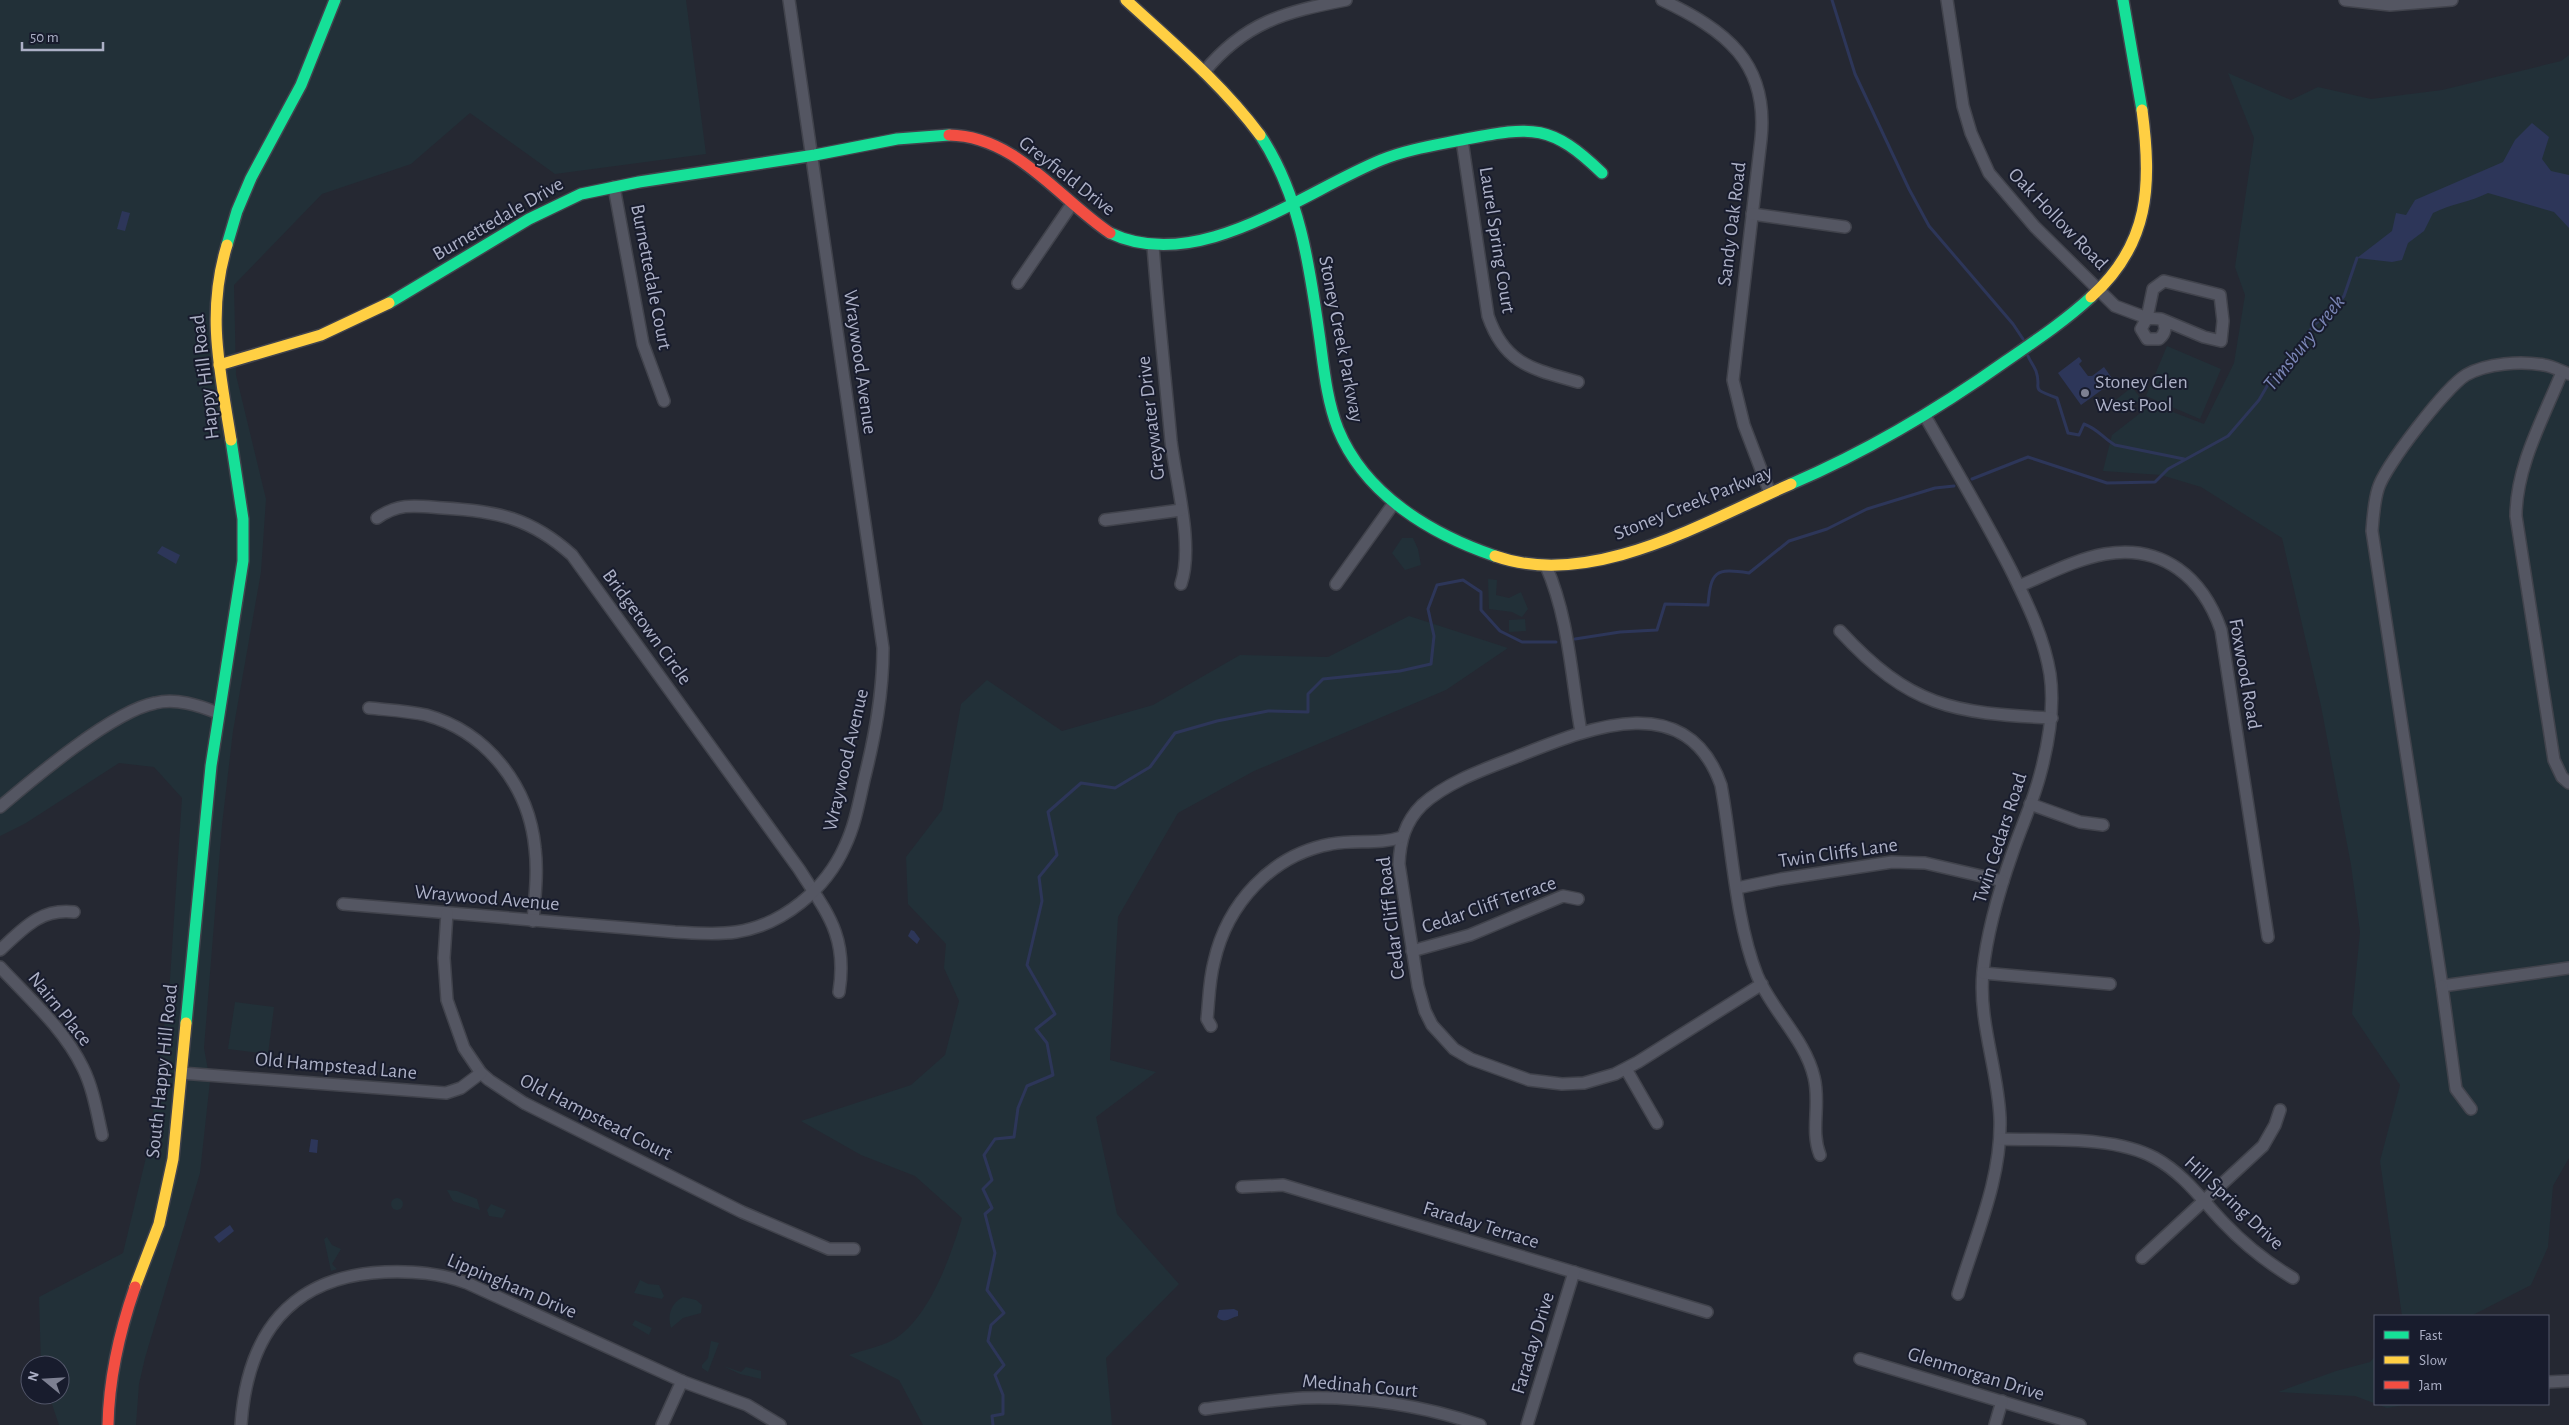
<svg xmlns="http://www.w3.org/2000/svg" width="2569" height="1425" font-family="'Alegreya Sans',sans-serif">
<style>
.green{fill:#223038}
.water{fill:#2d3659}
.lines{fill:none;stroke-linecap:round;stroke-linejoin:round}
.stream{stroke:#2d3659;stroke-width:3}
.street-casing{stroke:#41434c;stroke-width:14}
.fast-casing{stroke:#41434c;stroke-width:14}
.slow-casing{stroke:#41434c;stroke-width:14}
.jam-casing{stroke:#41434c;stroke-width:14}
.street{stroke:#545662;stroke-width:11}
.fast{stroke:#16e098;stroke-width:11}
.slow{stroke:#ffcf43;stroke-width:11}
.jam{stroke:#f24e42;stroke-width:11}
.poi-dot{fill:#7d8092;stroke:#181c2d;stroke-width:2}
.labels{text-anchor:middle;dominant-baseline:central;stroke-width:4;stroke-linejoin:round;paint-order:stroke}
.street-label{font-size:20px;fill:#acb0c6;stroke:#181c2d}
.poi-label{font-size:20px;fill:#acb0c6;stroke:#181c2d;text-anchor:start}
.water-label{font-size:21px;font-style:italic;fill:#7a85b5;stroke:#181c2d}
</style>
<rect width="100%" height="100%" fill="#252832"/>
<g class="green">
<path d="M0,0H686L706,154L555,174L470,113L411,164L322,194L234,285L236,375L266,499L261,572L233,731L222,825L204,1048L210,1081L200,1173L145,1358L139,1384L136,1425H59L49,1395H60V1365H41L39,1297L123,1253L149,1145L170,979L182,798L154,767L119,763L26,823L0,836Z"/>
<path d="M2569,55V1158L2553,1186L2548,1247L2531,1285L2471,1316H2402L2380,1161L2400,1085L2352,1014L2360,932L2351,865L2321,706L2282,538L2201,487L2161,475L2103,471L2112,435L2152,404L2204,424L2234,363L2245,295L2235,267L2254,138L2228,73L2291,100L2318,87L2371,99L2442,90L2561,61Z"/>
<path d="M2167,346L2221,369L2200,419L2146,396Z"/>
<path d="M2132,387L2141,399L2122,414L2113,402Z"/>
<path d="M1402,538H1413L1418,549L1421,565L1405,570L1392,553Z"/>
<path d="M1488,579L1497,580L1496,595L1509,598L1521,592L1528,609L1522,617L1512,612L1489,609Z"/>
<path d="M1409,616L1508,648L1446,690L1254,771L1178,813L1118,917L1110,1060L1156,1072L1096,1117L1117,1214L1179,1284L1106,1358L1112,1425H923L899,1380L849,1355C863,1350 880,1347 893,1340C929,1319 951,1256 962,1218L915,1176L861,1155L801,1121L911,1085L945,1055L959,1001L944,968L946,944L908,904L906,857L942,810L961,704L987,680L1062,731L1153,705L1240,655L1328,657Z"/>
<path d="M1525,619L1526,631L1509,632V620Z"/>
<path d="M235,1002L274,1007L268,1054L228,1049Z"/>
<path d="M447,1190L457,1191L477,1199L480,1210L453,1201Z"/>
<circle cx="397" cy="1204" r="6"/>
<path d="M491,1204L506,1210L502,1218L489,1216L487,1210Z"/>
<path d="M327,1237L332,1245L341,1249L332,1264L337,1269L331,1271L324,1239Z"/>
<path d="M640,1280L648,1284L659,1285L664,1296L662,1299L634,1293Z"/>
<path d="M683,1297L696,1300L702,1305L701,1313L683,1318L671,1328C667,1315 671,1303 683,1297Z"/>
<path d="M635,1320L652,1328L649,1335L632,1325Z"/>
<path d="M711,1341L719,1343L708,1372L702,1368V1365L708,1358Z"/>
<path d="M2375,1356V1404H2410L2387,1408L2355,1396L2278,1392L2336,1371L2370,1362Z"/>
<path d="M723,1366L741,1372L746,1367L761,1371V1379L740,1374Z"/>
</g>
<g class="water">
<path d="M2532,123L2549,137L2542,159L2551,171L2569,175V228L2554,212L2488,193C2470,202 2451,204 2433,213L2424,231L2408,243L2402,260L2392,262L2357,258L2392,231L2396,213L2406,215L2415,200L2503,162L2515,140Z"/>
<path d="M122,211L130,213L125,231L117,229Z"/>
<path d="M2079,357L2082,361L2079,364L2088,376H2092L2104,367L2114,381L2081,405L2058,373Z"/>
<path d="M162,546L180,555L176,564L157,553Z"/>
<path d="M911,930L914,931L920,939L917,944L908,936Z"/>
<path d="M311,1139L318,1140L317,1153L309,1152Z"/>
<path d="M230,1225L234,1231L219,1243L214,1237Z"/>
<path d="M1234,1309L1238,1311V1316C1231,1317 1225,1325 1217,1317L1219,1310Z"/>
</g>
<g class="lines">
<g class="stream">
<path d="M1832,0L1855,74L1909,189L1929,226L2013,324L2023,339"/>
<path d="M2028,356C2030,361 2034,366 2036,371C2043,391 2027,387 2057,398L2068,433L2079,435L2084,424C2098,429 2103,438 2115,445L2184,459"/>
<path d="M1972,479L2028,457L2107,483L2155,482L2168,469L2228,436L2259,400L2273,376L2297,358L2301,342L2315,324L2334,309L2344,296L2357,258"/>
<path d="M1575,639L1620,632L1657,630L1665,604L1708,605C1711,571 1715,568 1749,573L1789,541L1827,529L1867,509L1935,488L1954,486"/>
<path d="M993,1425L992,1416L1003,1414V1395L995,1375L1004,1365L988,1341L991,1325L1004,1313L987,1290L995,1253L985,1214L992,1208L983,1189L992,1180L984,1155L995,1139L1014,1137L1018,1108L1027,1086L1053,1075L1047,1043L1036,1029L1055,1014L1027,965L1042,901L1039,877L1057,855L1048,812L1081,783L1115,788L1150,767L1175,733L1217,721L1268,711L1308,712V694L1323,679L1400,671L1431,664L1434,636L1428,609L1437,585L1463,580L1481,592V610L1500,631L1522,642H1556"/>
</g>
<g class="street-casing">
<g id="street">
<path d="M1662,0C1725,30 1769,62 1761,139L1733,380L1744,425L1770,493"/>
<path d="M1947,0L1963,106L1971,133L1989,173L2035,227L2115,306L2147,318L2141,329L2147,339H2159C2166,333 2167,326 2161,319L2147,318L2153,289L2164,281L2220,295L2223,321L2221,341L2204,337L2161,319"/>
<path d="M2345,0L2390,5L2452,0"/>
<path d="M1204,72C1245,22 1285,12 1346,0"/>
<path d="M1462,140L1488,316C1505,365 1533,369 1578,382"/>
<path d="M614,187L643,344L664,401"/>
<path d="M1752,214L1845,227"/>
<path d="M1153,246C1158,311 1165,376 1171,441C1176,483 1194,545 1181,584"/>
<path d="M1018,283L1072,204"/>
<path d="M2562,372C2544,417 2516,466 2516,516L2554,760L2562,777L2569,783"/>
<path d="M2569,374C2561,371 2552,366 2544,365C2521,361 2487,363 2466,375C2446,387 2384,467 2378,489C2374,502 2373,517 2372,531L2442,986L2569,968"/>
<path d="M1925,416C1954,467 1984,517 2011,570C2027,603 2044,637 2050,674C2055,708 2049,742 2040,775C2033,802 2021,827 2012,854C1999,891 1987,932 1983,971C1978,1021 1998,1069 2000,1118C2002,1179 1975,1237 1958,1294"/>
<path d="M377,518C400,502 417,506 443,508C497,511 531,518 572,555L799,869C827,913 848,936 839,992"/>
<path d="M1105,520L1181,510"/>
<path d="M1546,566C1569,618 1571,676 1581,732"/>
<path d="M1336,584L1394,503"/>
<path d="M2019,586C2046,575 2076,559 2105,554C2163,544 2203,578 2221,630L2268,937"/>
<path d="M1840,631C1910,707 1952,713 2052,718"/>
<path d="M369,708C388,710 408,711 426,715C487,732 529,786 535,848C538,872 535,896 533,921"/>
<path d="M2030,804L2080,822L2103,825"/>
<path d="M0,807C34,778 113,711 155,703C176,698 198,705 218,713"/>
<path d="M1737,888L1781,879L1892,862L1925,863L2003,881"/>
<path d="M343,904L675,932C695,933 716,935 736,932C783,925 826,889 845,846C855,825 859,802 864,780C875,736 883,694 883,648L789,0"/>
<path d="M447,913L444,958L447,1000L464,1048L481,1073L489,1080L524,1103L742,1212L829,1249H854"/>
<path d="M0,950C23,929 40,908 74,912"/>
<path d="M1412,951L1470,935L1563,896L1578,899"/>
<path d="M0,967C29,998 64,1029 83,1068C93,1088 97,1113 102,1135"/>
<path d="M1983,973L2110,984"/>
<path d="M1762,984L1638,1062L1615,1074L1584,1083L1562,1084L1529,1080L1471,1059L1454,1049L1432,1025L1425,1011L1418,986L1399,864C1400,841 1405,822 1422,805C1447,782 1485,769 1516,757C1587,729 1686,686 1721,785C1732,845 1735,919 1757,975C1772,1011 1805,1039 1814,1077C1821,1104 1810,1130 1820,1155"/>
<path d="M2442,986L2456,1089L2471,1109"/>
<path d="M1211,1026L1207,1019C1209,1000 1209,981 1214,962C1227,904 1271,855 1331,844C1355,839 1379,845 1402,837"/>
<path d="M1626,1069L1657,1123"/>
<path d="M181,1073L446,1093L461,1088L481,1073"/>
<path d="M2000,1139C2047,1141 2113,1135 2155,1158C2184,1174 2202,1200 2224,1223C2245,1245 2268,1263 2293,1278"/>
<path d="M1242,1187L1283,1185L1707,1312"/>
<path d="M2142,1258L2263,1146L2275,1125L2280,1110"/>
<path d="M1860,1359L2080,1425"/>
<path d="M2548,1382L2569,1381"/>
<path d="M1205,1409C1237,1405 1271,1400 1303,1398C1362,1396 1425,1406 1480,1425"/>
<path d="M241,1425C247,1335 290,1276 385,1272C414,1271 439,1273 467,1283L684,1382L747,1405L780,1425"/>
<path d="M662,1425L682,1381"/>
<path d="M1527,1425L1574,1272"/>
<path d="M1995,1425L2002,1401"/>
</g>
</g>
<g class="fast-casing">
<g id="fast">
<path d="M2123,0L2142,110"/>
<path d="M1260,135C1301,196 1310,270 1320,340C1324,370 1327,401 1338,429C1365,495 1431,534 1495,556"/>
<path d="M1110,233C1198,275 1301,193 1381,160C1408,149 1437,145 1466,139C1533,126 1551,124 1602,173"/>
<path d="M227,245L237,211L251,178L301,85L335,0"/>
<path d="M389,303L529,219L581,194L639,182L815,155L897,139L949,135"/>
<path d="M1791,484C1868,451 1937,410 2006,361C2035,341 2065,321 2091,297"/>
<path d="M186,1023L211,766L243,561V519L231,440"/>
</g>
</g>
<g class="slow-casing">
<g id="slow">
<path d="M1126,0C1173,43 1222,84 1260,135"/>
<path d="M227,245C206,313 220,371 231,440"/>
<path d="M2091,297C2150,244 2152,185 2142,110"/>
<path d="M219,365L321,335L389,303"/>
<path d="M1495,556C1591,590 1704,522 1791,484"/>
<path d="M135,1287L159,1224L173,1159L186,1023"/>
</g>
</g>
<g class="jam-casing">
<g id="jam">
<path d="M949,135C1016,136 1058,198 1110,233"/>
<path d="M108,1425C109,1377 119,1333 135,1287"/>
</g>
</g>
<use href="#street" class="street"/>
<use href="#fast" class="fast"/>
<use href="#slow" class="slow"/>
<use href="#jam" class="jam"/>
</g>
<circle class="poi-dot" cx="2085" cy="393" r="5"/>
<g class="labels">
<g class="street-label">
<text transform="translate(1067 176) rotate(38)">Greyfield Drive</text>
<text transform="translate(498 219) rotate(-30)">Burnettedale Drive</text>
<text transform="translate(2058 219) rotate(46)">Oak Hollow Road</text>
<text transform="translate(1732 224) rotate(-83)">Sandy Oak Road</text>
<text transform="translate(1497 240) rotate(81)">Laurel Spring Court</text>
<text transform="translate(651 277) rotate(79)">Burnettedale Court</text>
<text transform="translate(1341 339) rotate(79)">Stoney Creek Parkway</text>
<text transform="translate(860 362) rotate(82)">Wraywood Avenue</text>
<text transform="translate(205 377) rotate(-97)">Happy Hill Road</text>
<text transform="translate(1151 418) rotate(-97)">Greywater Drive</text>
<text transform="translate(1693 503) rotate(-22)">Stoney Creek Parkway</text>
<text transform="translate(647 627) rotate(54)">Bridgetown Circle</text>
<text transform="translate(2245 674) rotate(80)">Foxwood Road</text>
<text transform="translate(846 760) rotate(-77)">Wraywood Avenue</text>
<text transform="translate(2000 838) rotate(-72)">Twin Cedars Road</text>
<text transform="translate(1838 853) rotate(-8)">Twin Cliffs Lane</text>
<text transform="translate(487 898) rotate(5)">Wraywood Avenue</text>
<text transform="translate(1489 905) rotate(-19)">Cedar Cliff Terrace</text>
<text transform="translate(1391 918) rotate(-97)">Cedar Cliff Road</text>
<text transform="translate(60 1009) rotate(51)">Nairn Place</text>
<text transform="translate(336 1066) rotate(5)">Old Hampstead Lane</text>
<text transform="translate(162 1071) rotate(-84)">South Happy Hill Road</text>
<text transform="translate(596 1117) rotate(27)">Old Hampstead Court</text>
<text transform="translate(2234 1203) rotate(43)">Hill Spring Drive</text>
<text transform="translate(1481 1225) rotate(17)">Faraday Terrace</text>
<text transform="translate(512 1286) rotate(23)">Lippingham Drive</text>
<text transform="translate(1533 1343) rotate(-73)">Faraday Drive</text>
<text transform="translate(1976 1374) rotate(17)">Glenmorgan Drive</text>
<text transform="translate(1360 1386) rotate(5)">Medinah Court</text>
</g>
<g class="poi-label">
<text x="2095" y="382">Stoney Glen<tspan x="2095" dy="23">West Pool</tspan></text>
</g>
<g class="water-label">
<text transform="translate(2304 343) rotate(-51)">Timsbury Creek</text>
</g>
</g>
<rect x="2374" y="1315" width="175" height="90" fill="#181c2d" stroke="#53576a"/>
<rect x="2384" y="1331" width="25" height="8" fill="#16e098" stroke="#53576a"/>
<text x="2419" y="1340" font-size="15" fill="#acb0c6">Fast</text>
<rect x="2384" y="1356" width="25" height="8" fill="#ffcf43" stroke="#53576a"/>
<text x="2419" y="1365" font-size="15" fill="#acb0c6">Slow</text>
<rect x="2384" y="1381" width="25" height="8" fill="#f24e42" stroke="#53576a"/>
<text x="2419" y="1390" font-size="15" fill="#acb0c6">Jam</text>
<g transform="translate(45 1380) rotate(288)"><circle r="24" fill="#181c2d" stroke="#53576a"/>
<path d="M0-4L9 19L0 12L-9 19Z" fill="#7d8092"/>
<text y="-8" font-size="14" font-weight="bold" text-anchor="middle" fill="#acb0c6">N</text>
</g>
<path d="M22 42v8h81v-8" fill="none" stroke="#acb0c6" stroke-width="2.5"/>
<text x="30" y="42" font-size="15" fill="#acb0c6" stroke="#181c2d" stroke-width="4" paint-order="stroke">50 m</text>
</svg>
